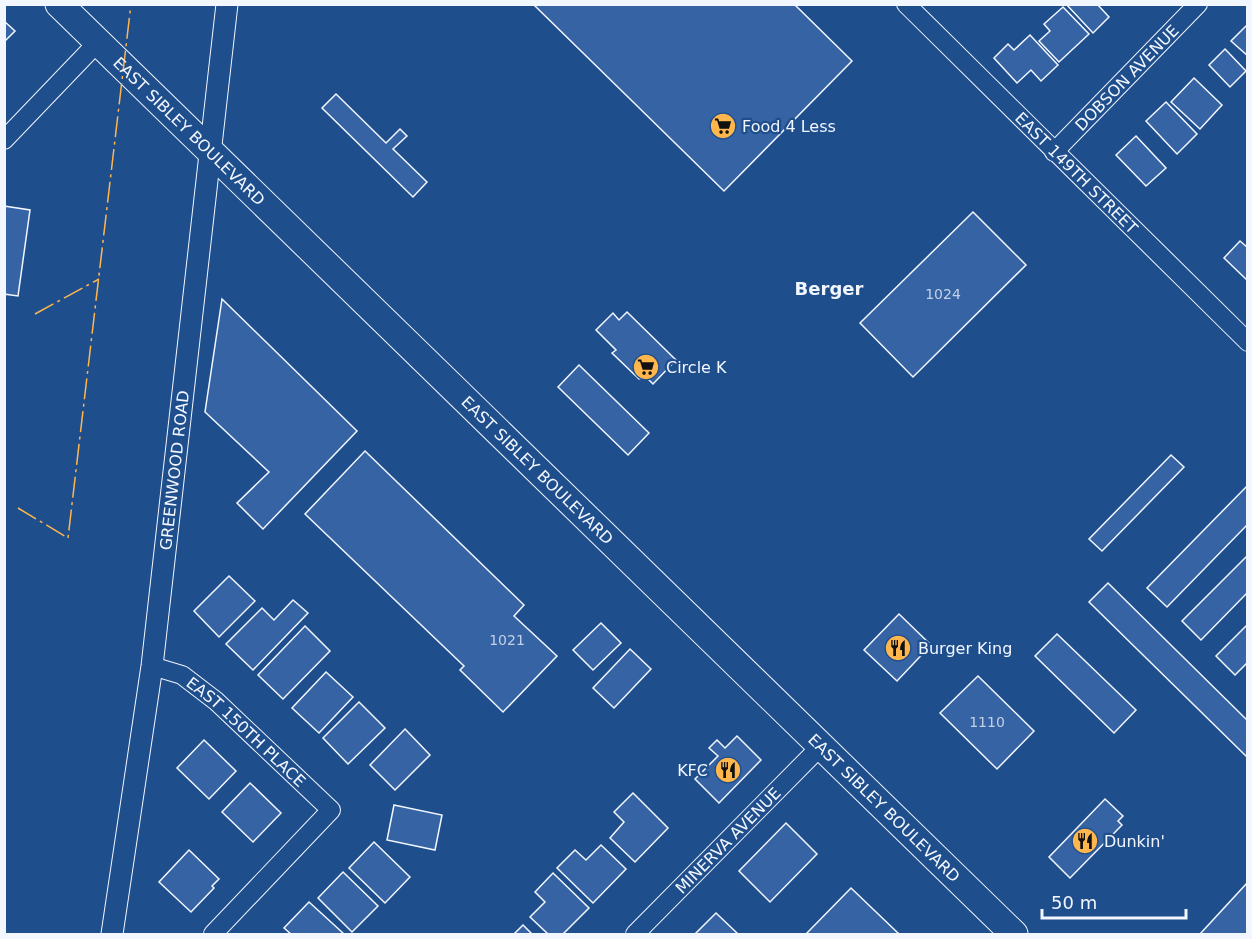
<svg xmlns="http://www.w3.org/2000/svg" width="1252" height="939" font-family="'DejaVu Sans',sans-serif">
<style>
.building{fill:#3563a3;stroke:#f2f6ff;stroke-width:1.5}
.lines{fill:none;stroke-linecap:round;stroke-linejoin:round}
.minor-casing{stroke:#f2f6ff;stroke-width:20}
.tertiary-casing{stroke:#f2f6ff;stroke-width:23}
.primary-casing{stroke:#f2f6ff;stroke-width:29}
.minor{stroke:#1f4e8c;stroke-width:18}
.tertiary{stroke:#1f4e8c;stroke-width:21}
.primary{stroke:#1f4e8c;stroke-width:27}
.power{stroke:#ffb74d;stroke-width:1.5;stroke-dasharray:21 4.5 3 4.5;stroke-linecap:butt}
.labels{text-anchor:middle;dominant-baseline:central;stroke-width:4.5;stroke-linejoin:round;paint-order:stroke}
.number-label{font-size:14px;fill:#c3d1e8}
.street-label{font-size:16px;fill:#f2f6ff;stroke:#1f4e8c}
.poi-label{font-size:16px;fill:#f2f6ff;stroke:#1f4e8c;text-anchor:start}
.neighbourhood-label{font-size:18px;font-weight:bold;fill:#f2f6ff;stroke:#1f4e8c}
</style>
<rect width="100%" height="100%" fill="#1f4e8c"/>
<g class="building">
<path d="M533,4H794L852,61L724,191Z"/>
<path d="M1066,4H1097L1109,17L1093,33Z"/>
<path d="M1063,7L1089,34L1059,62L1039,41L1050,31L1044,24Z"/>
<path d="M4,21L15,31L4,42Z"/>
<path d="M1248,24V56L1231,41Z"/>
<path d="M1030,35L1058,65L1041,81L1031,70L1017,83L994,58L1008,44L1014,50Z"/>
<path d="M1225,49L1246,71L1230,87L1209,65Z"/>
<path d="M1194,78L1222,105L1200,129L1171,102Z"/>
<path d="M336,94L386,143L400,129L407,136L393,149L427,182L413,197L322,108Z"/>
<path d="M1166,102L1197,134L1177,154L1146,121Z"/>
<path d="M1136,136L1166,168L1146,186L1116,155Z"/>
<path d="M4,206L30,210L18,296L4,294Z"/>
<path d="M973,212L1026,265L913,377L860,323Z"/>
<path d="M1240,241L1248,248V281L1224,258Z"/>
<path d="M222,299L357,431L263,529L237,503L269,472L205,412Z"/>
<path d="M627,312L676,360L653,384L646,377L639,379L612,353L616,350L596,330L613,313L619,320Z"/>
<path d="M579,365L649,433L628,455L558,387Z"/>
<path d="M365,451L524,605L514,616L557,656L503,712L460,670L464,666L305,514Z"/>
<path d="M1171,455L1184,467L1102,551L1089,539Z"/>
<path d="M1248,485V524L1167,607L1147,588Z"/>
<path d="M1248,555V592L1201,640L1182,621Z"/>
<path d="M229,576L255,601L219,637L194,611Z"/>
<path d="M1108,583L1248,721V758L1089,602Z"/>
<path d="M293,600L308,613L253,670L226,644L262,608L274,620Z"/>
<path d="M899,614L931,645L897,681L864,650Z"/>
<path d="M601,623L621,643L593,670L573,650Z"/>
<path d="M1248,624V662L1235,675L1216,656Z"/>
<path d="M305,626L330,651L283,699L258,675Z"/>
<path d="M1057,634L1136,710L1114,733L1035,656Z"/>
<path d="M630,649L651,669L614,708L593,688Z"/>
<path d="M326,672L353,697L319,733L292,708Z"/>
<path d="M978,676L1034,731L997,769L940,713Z"/>
<path d="M359,702L385,728L348,764L323,738Z"/>
<path d="M405,729L430,755L395,790L370,765Z"/>
<path d="M737,736L761,760L719,803L695,779L718,756L709,748L717,740L725,748Z"/>
<path d="M204,740L236,771L209,799L177,768Z"/>
<path d="M250,783L281,813L253,842L222,812Z"/>
<path d="M633,793L668,828L635,862L610,838L624,822L614,812Z"/>
<path d="M1105,799L1123,816L1118,821L1122,825L1070,878L1049,857Z"/>
<path d="M394,805L442,815L435,850L387,840Z"/>
<path d="M786,823L817,854L770,902L739,871Z"/>
<path d="M374,842L410,877L385,903L349,868Z"/>
<path d="M601,845L626,869L593,903L557,868L575,850L586,860Z"/>
<path d="M189,850L219,879L212,886L214,888L191,912L159,882Z"/>
<path d="M343,872L378,906L352,932L318,898Z"/>
<path d="M553,873L589,908L563,934H548L530,917L545,902L535,892Z"/>
<path d="M1248,882V934H1200Z"/>
<path d="M851,888L899,934H806Z"/>
<path d="M309,902L344,934H291L284,928Z"/>
<path d="M716,913L738,934H695Z"/>
<path d="M523,925L532,934H514Z"/>
</g>
<g class="lines">
<g class="minor-casing">
<g id="minor">
<path id="s1" d="M906,4L1248,342"/>
<path d="M4,140L98,42"/>
<path id="s2" d="M1054,152L1198,4"/>
<path id="s3" d="M152,666L182,675L216,701L331,810L213,934"/>
<path id="s4" d="M635,934L821,746"/>
</g>
</g>
<g class="tertiary-casing">
<g id="tertiary">
<path id="s5" d="M112,934L152,666L227,4"/>
</g>
</g>
<g class="primary-casing">
<g id="primary">
<path id="s6" d="M59,4L1014,934"/>
</g>
</g>
<use href="#minor" class="minor"/>
<use href="#tertiary" class="tertiary"/>
<use href="#primary" class="primary"/>
<g class="power">
<path d="M35,314L99,279"/>
<path d="M18,508L68,538L131,4"/>
</g>
</g>
<defs>
<g id="supermarket-disc" transform="scale(1.35)"><circle r="9.5" fill="#ffb74d" stroke="#1f4e8c"/><path d="M-6-5.5h2.5l.6 2H6L4.5 2H-2.5L-4.4-4H-6ZM-1.5 3.2a1.3 1.3 0 1 0 .1 0ZM3 3.2a1.3 1.3 0 1 0 .1 0Z" fill="#111"/></g>
<g id="restaurant-disc" transform="scale(1.35)"><circle r="9.5" fill="#ffb74d" stroke="#1f4e8c"/><path d="M-5-6h1v4h1v-4h1v4h1v-4h1v5L-1.5 .5V6h-2V.5L-5-1ZM5-6V6H3V1.5H1.5Q1.5-4 5-6Z" fill="#111"/></g>
</defs>
<g fill-rule="evenodd">
<use href="#supermarket-disc" x="723" y="126"/>
<use href="#supermarket-disc" x="646" y="367"/>
<use href="#restaurant-disc" x="898" y="648"/>
<use href="#restaurant-disc" x="728" y="770"/>
<use href="#restaurant-disc" x="1085" y="841"/>
</g>
<g class="labels">
<g class="number-label">
<text x="943" y="294">1024</text>
<text x="507" y="640">1021</text>
<text x="987" y="722">1110</text>
</g>
<g class="street-label">
<text stroke="none"><textPath href="#s2" startOffset="104">DOBSON AVENUE</textPath></text>
<text stroke="none"><textPath href="#s6" startOffset="182">EAST SIBLEY BOULEVARD</textPath></text>
<text stroke="none"><textPath href="#s1" startOffset="240">EAST 149TH STREET</textPath></text>
<text stroke="none"><textPath href="#s5" startOffset="468">GREENWOOD ROAD</textPath></text>
<text stroke="none"><textPath href="#s6" startOffset="668">EAST SIBLEY BOULEVARD</textPath></text>
<text stroke="none"><textPath href="#s3" startOffset="117">EAST 150TH PLACE</textPath></text>
<text stroke="none"><textPath href="#s6" startOffset="1152">EAST SIBLEY BOULEVARD</textPath></text>
<text stroke="none"><textPath href="#s4" startOffset="132">MINERVA AVENUE</textPath></text>
</g>
<g class="poi-label">
<text x="742" y="126">Food 4 Less</text>
<text x="666" y="367">Circle K</text>
<text x="918" y="648">Burger King</text>
<text x="708" y="770" text-anchor="end">KFC</text>
<text x="1104" y="841">Dunkin'</text>
</g>
<g class="neighbourhood-label">
<text x="829" y="288">Berger</text>
</g>
</g>
<rect width="1252" height="939" fill="none" stroke="#f2f6ff" stroke-width="12"/>
<path d="M1042 909v9h144v-9" fill="none" stroke="#f2f6ff" stroke-width="3"/>
<text x="1051" y="909" font-size="18" fill="#f2f6ff" stroke="#1f4e8c" stroke-width="4.5" paint-order="stroke">50 m</text>
</svg>
